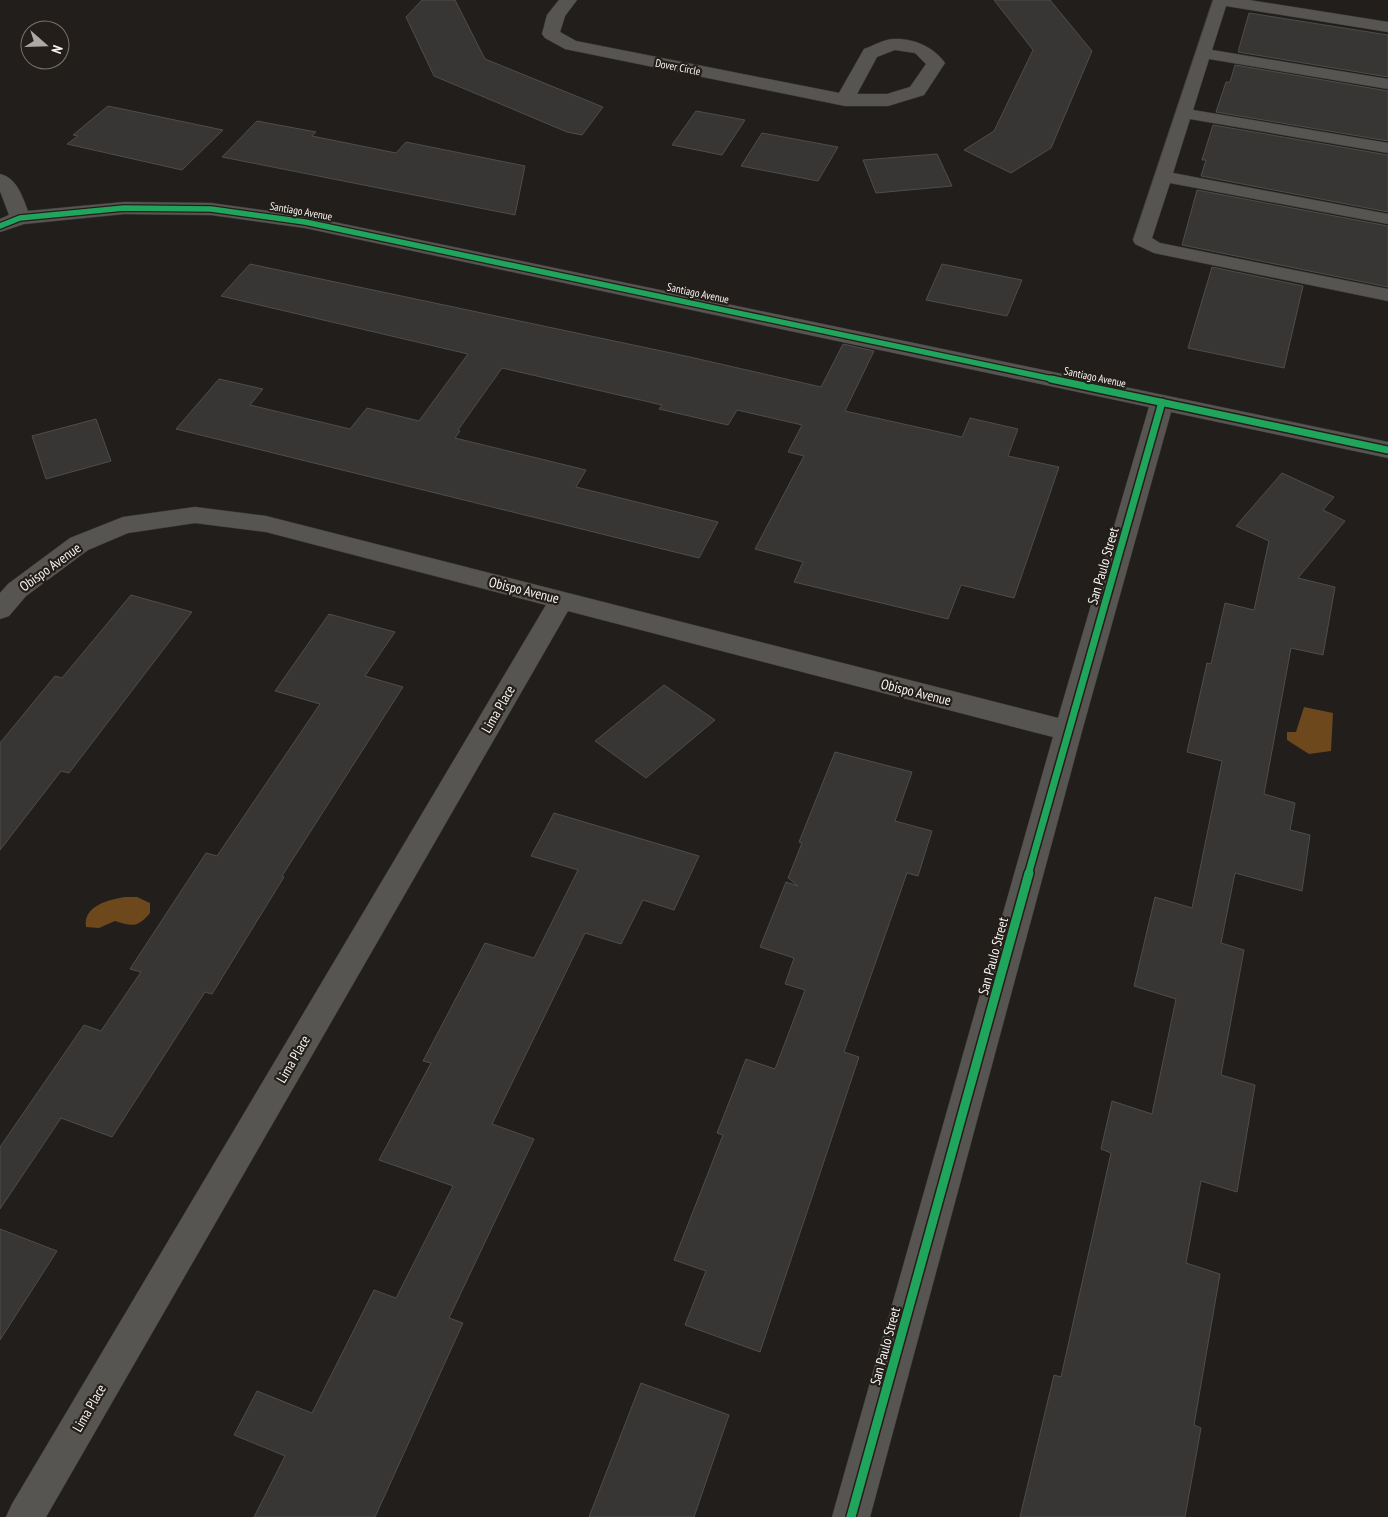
<svg xmlns="http://www.w3.org/2000/svg" width="1388" height="1517" font-family="'PT Sans Narrow',sans-serif">
<style>
.water{fill:#6d481c}
.building{fill:#383634;stroke:#4f4c4a}
.lines{fill:none;stroke-linecap:round;stroke-linejoin:round}
.service-casing{stroke:#3d3b38;stroke-width:1}
.minor-casing{stroke:#3d3b38;stroke-width:1}
.service{fill:#575552;fill-rule:evenodd}
.minor{fill:#575552;fill-rule:evenodd}
.cycleway-far2-casing{stroke:#231e19;stroke-width:8}
.cycleway-far1-casing{stroke:#231e19;stroke-width:10}
.cycleway-casing{stroke:#231e19;stroke-width:12}
.cycleway-far2{stroke:#20a55d;stroke-width:5.5}
.cycleway-far1{stroke:#20a55d;stroke-width:7}
.cycleway{stroke:#20a55d;stroke-width:9}
.labels{text-anchor:middle;dominant-baseline:central;stroke-width:4.5;stroke-linejoin:round;paint-order:stroke}
.far-street-label{font-size:11px;fill:#f8f4f0;stroke:#231e19}
.street-label{font-size:14px;fill:#f8f4f0;stroke:#231e19}
</style>
<rect width="100%" height="100%" fill="#211e1b"/>
<g class="water">
<path d="M1304,707L1333,713L1331,751L1309,754L1287,740V732H1296Z"/>
<path d="M125,897H137L150,903V913C138,927 133,927 115,921L99,928L86,927C83,905 109,900 125,897Z"/>
</g>
<g class="building">
<path d="M422,0H455L485,59L603,107L582,135L567,132L434,76L406,17Z"/>
<path d="M994,0H1050L1092,51L1051,148L1011,173L964,150L994,131L1033,50Z"/>
<path d="M1249,13L1388,35V77L1238,52Z"/>
<path d="M1235,65L1388,91V141L1216,112L1226,82H1230Z"/>
<path d="M108,106L223,130L182,170L67,144L78,136L73,135Z"/>
<path d="M696,111L745,120L722,155L672,145Z"/>
<path d="M257,121L316,132L312,136L396,153L406,142L525,166L515,215L222,157Z"/>
<path d="M1213,125L1388,155V212L1201,176L1206,160H1202Z"/>
<path d="M762,133L838,147L818,181L741,166Z"/>
<path d="M937,154L952,186L876,193L863,160Z"/>
<path d="M1197,190L1388,226V287L1182,245Z"/>
<path d="M250,264L690,357L821,387L843,344L874,351L845,411L962,437L970,418L1018,429L1008,456L1059,467L1014,598L961,585L948,619L794,582L803,562L755,549L804,456L788,452L802,425L737,410L728,425L659,409L662,405L502,368L458,430L460,431L455,438L586,470L576,487L718,522L699,558L176,429L219,379L263,389L250,405L350,429L367,408L419,421L468,354L221,296Z"/>
<path d="M942,264L1022,280L1007,316L926,300Z"/>
<path d="M1212,267L1303,286L1284,368L1188,348Z"/>
<path d="M96,419L111,461L46,479L32,436Z"/>
<path d="M1282,473L1334,497L1323,510L1345,521L1298,578L1335,587L1323,655L1291,648L1264,794L1295,803L1290,830L1310,835L1302,891L1235,873L1221,943L1244,950L1221,1075L1255,1085L1237,1192L1201,1181L1186,1263L1220,1274L1194,1425L1201,1428L1185,1517H1020L1054,1375L1061,1377L1111,1153L1101,1149L1112,1101L1152,1114L1176,999L1134,986L1155,897L1192,908L1222,761L1187,752L1207,663L1211,664L1225,603L1254,610L1269,541L1236,526Z"/>
<path d="M131,595L192,612L69,773L61,771L0,850V743L55,676L62,678Z"/>
<path d="M329,614L395,632L365,676L403,687L282,876L284,877L212,994L205,992L112,1137L61,1118L0,1209V1147L84,1025L101,1031L141,972L130,969L206,853L217,856L320,704L275,691Z"/>
<path d="M664,685L715,720L646,778L595,741Z"/>
<path d="M835,752L912,772L895,821L932,831L918,876L907,873L844,1052L859,1057L760,1352L685,1325L706,1271L674,1260L723,1135L717,1133L746,1059L775,1069L805,990L785,984L794,958L760,947L786,882L798,886L788,878L802,843L799,842Z"/>
<path d="M554,813L699,856L674,910L643,900L621,944L585,933L492,1124L534,1139L449,1318L463,1323L375,1517H254L285,1456L234,1435L257,1391L312,1413L374,1290L396,1298L453,1186L379,1160L431,1063L423,1061L485,943L534,958L578,870L531,856Z"/>
<path d="M0,1229L57,1251L0,1340Z"/>
<path d="M641,1383L729,1415L694,1517H589Z"/>
</g>
<g class="lines">
<g class="service-casing">
<path id="service" d="M1213,0H1249L1388,22V32L1226,6L1212,50L1388,79V89L1209,59L1193,110L1388,143V153L1190,119L1173,173L1388,214V224L1170,183L1152,238L1160,243L1388,289V301L1154,253L1135,244L1133,240Z"/>
</g>
<g class="minor-casing">
<g id="minor">
<path d="M559,0H577L565,16L560,32L576,41L839,93L864,49C873,46 884,39 894,39C913,38 934,47 945,63L924,95L888,106H845L565,49L545,38L542,34L547,15ZM895,50L915,53L926,64L910,87L887,94H857L877,57Z"/>
<path d="M0,174C17,178 22,196 28,211L124,202L211,203L305,216L1388,442V458L1171,412L1082,731L870,1517H832L1053,737L568,611L46,1517H6L12,1504L546,605L266,532L195,523L128,533L88,550L26,596L9,616L0,619V593L8,584L70,538L123,517L195,507L266,516L1058,718L1149,407L305,228L211,215L124,214L24,224L0,232V219L9,215L0,191Z"/>
</g>
</g>
<use href="#service" class="service"/>
<use href="#minor" class="minor"/>
<g class="cycleway-far2-casing">
<path id="cycleway-far2" d="M0,226L20,218L124,208L211,209L305,222L1057,380"/>
</g>
<g class="cycleway-far1-casing">
<g id="cycleway-far1">
<path d="M1051,379L1388,450"/>
<path d="M1028,875L1162,402"/>
</g>
</g>
<g class="cycleway-casing">
<path id="cycleway" d="M851,1517L1029,873"/>
</g>
<use href="#cycleway-far2" class="cycleway-far2"/>
<use href="#cycleway-far1" class="cycleway-far1"/>
<use href="#cycleway" class="cycleway"/>
</g>
<g class="labels">
<g class="far-street-label">
<text transform="translate(678 67) rotate(11)">Dover Circle</text>
<text transform="translate(301 211) rotate(10)">Santiago Avenue</text>
<text transform="translate(698 293) rotate(12)">Santiago Avenue</text>
<text transform="translate(1095 377) rotate(12)">Santiago Avenue</text>
</g>
<g class="street-label">
<text transform="translate(1103 566) rotate(-74)">San Paulo Street</text>
<text transform="translate(50 567) rotate(-36)">Obispo Avenue</text>
<text transform="translate(524 590) rotate(14)">Obispo Avenue</text>
<text transform="translate(916 692) rotate(14)">Obispo Avenue</text>
<text transform="translate(498 709) rotate(-60)">Lima Place</text>
<text transform="translate(993 956) rotate(-75)">San Paulo Street</text>
<text transform="translate(293 1059) rotate(-60)">Lima Place</text>
<text transform="translate(885 1346) rotate(-75)">San Paulo Street</text>
<text transform="translate(89 1408) rotate(-60)">Lima Place</text>
</g>
</g>
<g transform="translate(45 45) rotate(110)"><circle r="24" fill="#231e19" stroke="#78746f"/>
<path d="M0-4L9 19L0 12L-9 19Z" fill="#ada9a5"/>
<text y="-8" font-size="14" font-weight="bold" text-anchor="middle" fill="#f8f4f0">N</text>
</g>
</svg>
